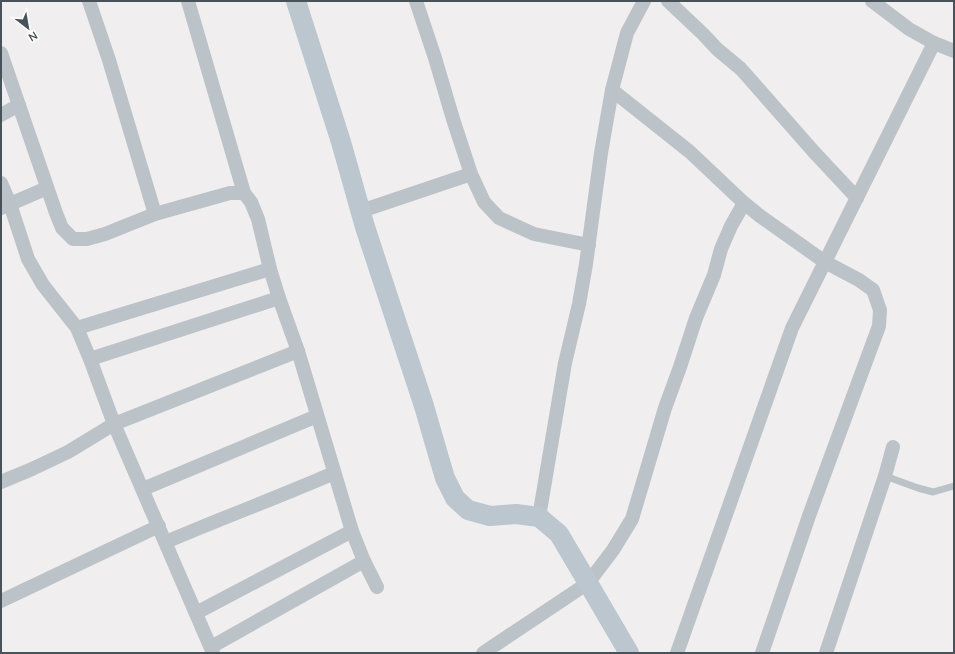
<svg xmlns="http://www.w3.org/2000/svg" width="955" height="654" font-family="'Nunito Sans',sans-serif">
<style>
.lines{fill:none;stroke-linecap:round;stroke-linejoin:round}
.lane{stroke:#bbc3c9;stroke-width:7}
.street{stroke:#bbc3c9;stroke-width:14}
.secondary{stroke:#bbc6ce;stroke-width:20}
</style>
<rect width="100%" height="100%" fill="#f0eeee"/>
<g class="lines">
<path class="lane" d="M885,476L918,488L933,492L954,486"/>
<g class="street">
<path d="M89,1L109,60L155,214"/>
<path d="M188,1L244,193"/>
<path d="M416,1L435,58L453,119L471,174L484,202L499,218L534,234L589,245"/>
<path d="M668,1L703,34L717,49L741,69L814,152L857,198"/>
<path d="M872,1L909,29L934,43L954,51"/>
<path d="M1,53L56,213L62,228L73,239H87L105,234L155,214L212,198L230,193H244L251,202L258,219L270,269L279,298L298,351L352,531L364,561L377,587"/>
<path d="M612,90L690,152L744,203L760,216L825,262L859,280L873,290L880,310L879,326L810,513L762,653"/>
<path d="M1,115L19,105"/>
<path d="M1,183L10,204L28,259L43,285L77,328L90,359L114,424L213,653"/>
<path d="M1,208L47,188"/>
<path d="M361,211L471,174"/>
<path d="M77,328L270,269"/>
<path d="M90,359L279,298"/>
<path d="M1,482L32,469L68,452L114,424L298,351"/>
<path d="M143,489L317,416"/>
<path d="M539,517L565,363L579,304L586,264L601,153L612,90L627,33L644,1"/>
<path d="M166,542C222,518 279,497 334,473"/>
<path d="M1,601L159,526"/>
<path d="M196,613L352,531"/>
<path d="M211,647L364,561"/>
<path d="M483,653L588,583L613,550L632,519L665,408L680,367L696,318L714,275L721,249L731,226L744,203"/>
<path d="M677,653L792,328L934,43"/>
<path d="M826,653L885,476L893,447"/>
</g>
<path class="secondary" d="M296,1L341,142L365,227L424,406L437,451L445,478L455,498L468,510L490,516L516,514L539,517L559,534L588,583L629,653"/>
</g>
<rect width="955" height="654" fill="none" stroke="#485359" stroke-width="4"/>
<g transform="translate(28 28) rotate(149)" stroke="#ffffff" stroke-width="3" paint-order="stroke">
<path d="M0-3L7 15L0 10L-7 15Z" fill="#485359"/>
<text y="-6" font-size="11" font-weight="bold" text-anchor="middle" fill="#485359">N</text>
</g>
</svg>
